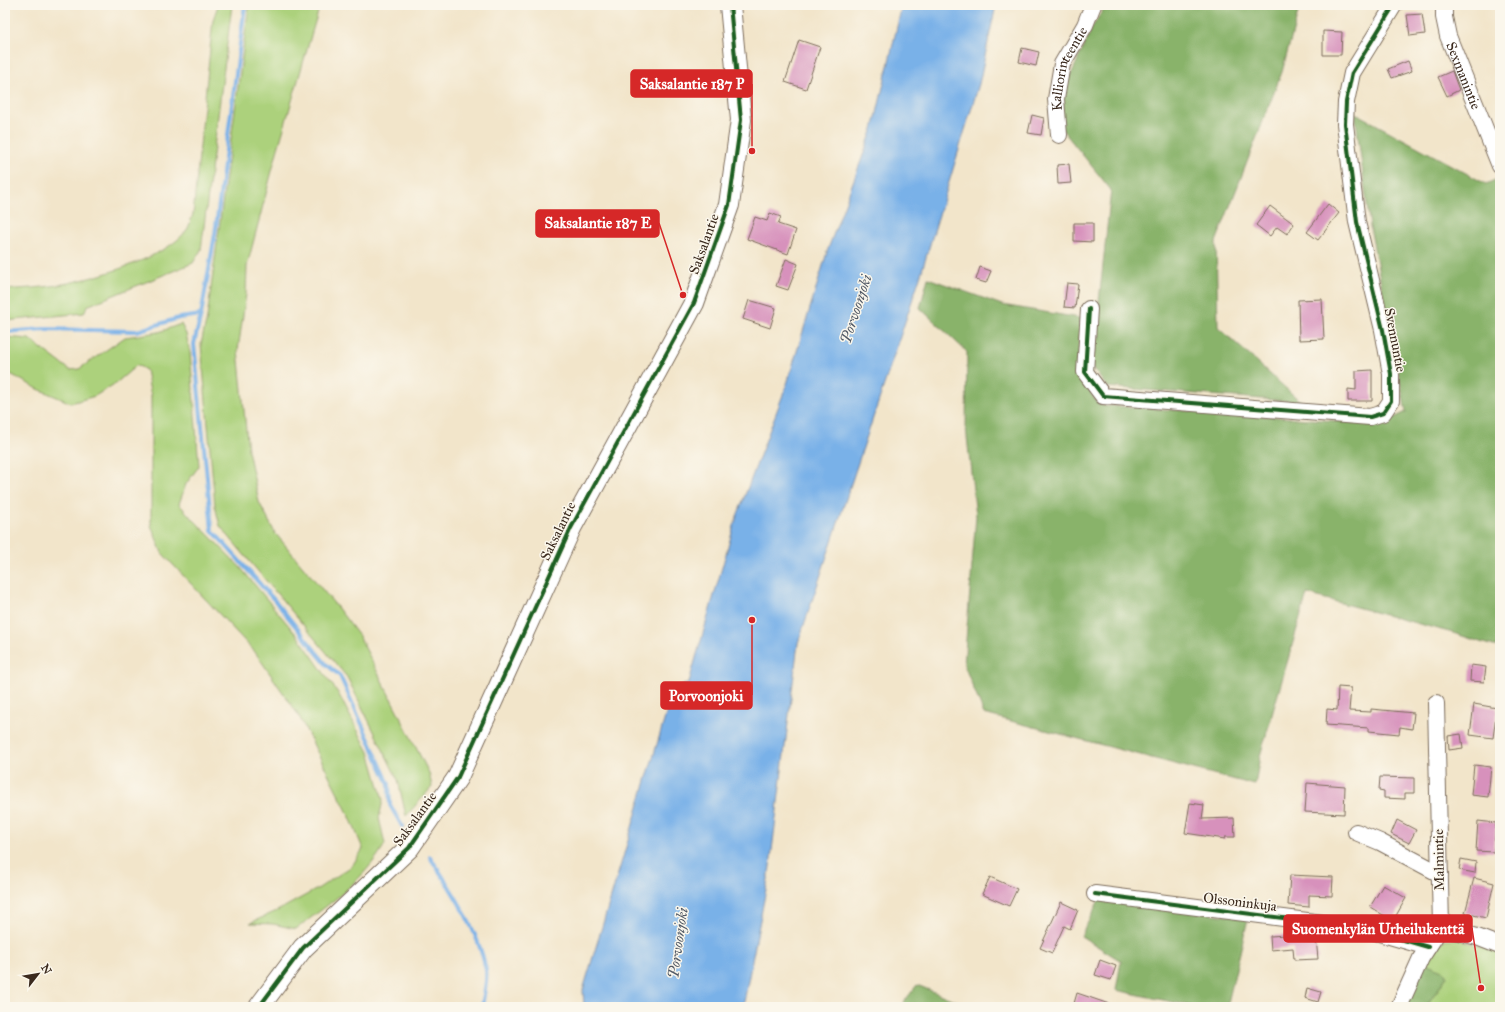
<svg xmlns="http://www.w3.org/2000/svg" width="1505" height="1012" font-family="'IM FELL Great Primer',serif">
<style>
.green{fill:#acd17b;stroke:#747e4c}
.forest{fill:#89b36b;stroke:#626e44}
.water{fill:#79b1e8;stroke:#5a6e83}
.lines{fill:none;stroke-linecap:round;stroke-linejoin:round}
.stream{stroke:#79b1e8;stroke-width:4}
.building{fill:#d791bc}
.minor-casing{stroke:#7b6b5a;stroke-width:18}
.tertiary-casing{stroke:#7b6b5a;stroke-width:22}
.minor{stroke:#fff;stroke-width:16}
.tertiary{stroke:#fff;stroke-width:20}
.cycleway-casing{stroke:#fbf7ec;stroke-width:6}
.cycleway{stroke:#1b5e20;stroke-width:4}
.labels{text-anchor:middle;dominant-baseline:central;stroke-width:3;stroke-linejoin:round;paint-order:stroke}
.street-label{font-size:14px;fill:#3b2a1e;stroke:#fbf7ec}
.water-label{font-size:15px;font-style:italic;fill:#515965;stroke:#fbf7ec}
.leader{fill:none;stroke:#d62828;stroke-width:1.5}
.callout-dot{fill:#d62828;stroke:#fbf7ec;stroke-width:1.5}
.callout{fill:#d62828;stroke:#d62828;stroke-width:1.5}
.callout-label{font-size:15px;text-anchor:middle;font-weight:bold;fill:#fff}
</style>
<rect width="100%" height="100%" fill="#fbf7ec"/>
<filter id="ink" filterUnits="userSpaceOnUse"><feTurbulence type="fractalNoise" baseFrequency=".025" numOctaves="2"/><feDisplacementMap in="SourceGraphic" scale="8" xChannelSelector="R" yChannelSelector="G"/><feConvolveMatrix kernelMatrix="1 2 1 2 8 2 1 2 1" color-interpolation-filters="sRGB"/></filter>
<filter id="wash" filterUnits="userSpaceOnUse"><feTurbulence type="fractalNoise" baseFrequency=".012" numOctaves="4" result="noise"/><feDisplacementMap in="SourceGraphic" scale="16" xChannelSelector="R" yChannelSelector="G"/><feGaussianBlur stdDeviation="0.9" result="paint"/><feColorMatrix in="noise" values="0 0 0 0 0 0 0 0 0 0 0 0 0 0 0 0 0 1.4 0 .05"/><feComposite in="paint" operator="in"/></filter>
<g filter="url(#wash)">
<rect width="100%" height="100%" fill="#f2e5ca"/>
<g class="green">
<path d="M218,5H232L201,250L193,263L87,306L84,313L5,321V290C24,288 45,288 63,284C95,278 171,257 188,228C190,224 191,219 193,214L213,20Z"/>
<path d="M249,5H320L277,152L247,266L246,294L238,350L248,450L259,502L275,533L337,607L359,636L429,773L432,787L406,816L398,780L347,677L220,526L215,506L201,344L207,318Z"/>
<path d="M181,324L186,334L190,352L199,466L186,484L179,504L187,513L239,566L300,639L338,693L369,752L383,800L379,818L385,844C364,881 329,904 296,929L273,924L250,923L279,910L319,888L352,866L363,849L350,817L299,716L255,652L162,553L151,525V397L146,370L137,365L116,383L95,396L71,403L38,389L5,371V337L29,339L70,370L79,369L125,337L159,332Z"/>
<path d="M1446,939H1459L1500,953V1007H1426L1447,976L1425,963L1442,941Z"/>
</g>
<g class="forest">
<path d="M1106,5H1300L1282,72L1216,242L1218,327L1301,402L1107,387L1092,367L1111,190L1052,117L1093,26Z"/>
<path d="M1355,113L1486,184L1497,179L1500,187V648L1453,633L1307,594L1260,756L1255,785L984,714L964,665L976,516L966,428L967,352L920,308L928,278L1002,305L1080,318L1078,374L1099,405L1382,424L1406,412L1370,227Z"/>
<path d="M1100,898L1248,919L1227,1007H1196L1116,990L1121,961L1081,936Z"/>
<path d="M1425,963L1443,970L1447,976L1426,1007H1405Z"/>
<path d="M917,985L971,1007H900Z"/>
</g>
<path class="water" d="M902,5H996L979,84L920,277L798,643L769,874L743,1007H584L583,990L673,691L689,682L736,519L787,384L828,249L874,126Z"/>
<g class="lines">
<g class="stream">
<path d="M245,5L215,234L201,315L194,344L212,530L276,602L326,664L340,676L389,784L390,805L402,826"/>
<path d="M5,332L44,329L137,331L179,318L201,315"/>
<path d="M430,857C453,892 478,929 486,970C488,980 483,997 482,1007"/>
</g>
</g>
<g id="blocks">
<g class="building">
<path d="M1422,14L1425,34L1410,36L1407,15Z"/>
<path d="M1323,31L1342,32L1341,55H1323Z"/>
<path d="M799,40L820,47L806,89L785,82Z"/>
<path d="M1022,48L1039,52L1036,66L1019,62Z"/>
<path d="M1408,61L1412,71L1392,78L1388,69Z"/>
<path d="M1452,71L1459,90L1447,96L1438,77Z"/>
<path d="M1032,115L1044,118L1041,135L1028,133Z"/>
<path d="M1069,164L1071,183L1058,184L1057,165Z"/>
<path d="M1328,204L1339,213L1318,240L1307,232Z"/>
<path d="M1270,206L1294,224L1287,234L1277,227L1270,236L1256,225Z"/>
<path d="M770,213L781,217L778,224L796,230L788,254L747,239L755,217L767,221Z"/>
<path d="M1074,223H1093V242L1074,241Z"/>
<path d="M786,259L798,264L788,290L776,286Z"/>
<path d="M980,267L991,271L986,283L976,280Z"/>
<path d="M1067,283L1078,284L1075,308L1064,307Z"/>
<path d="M1322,299L1324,339L1299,340L1298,300Z"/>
<path d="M749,300L776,308L770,328L743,319Z"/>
<path d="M1372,370V401H1348V389L1356,390V371Z"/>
<path d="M1471,665L1486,667L1484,682L1470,681Z"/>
<path d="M1338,687L1351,688L1349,711L1371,712V709L1414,713L1412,729L1400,727L1399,734L1369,731V728L1326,725L1327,709L1337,710Z"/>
<path d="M1474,704L1497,708L1493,738L1470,735Z"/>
<path d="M1461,734L1463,748L1449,750L1448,736Z"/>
<path d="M1474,765L1491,767L1488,797L1471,795Z"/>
<path d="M1380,777L1414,778V793H1405V799L1384,798V791L1379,790Z"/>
<path d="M1307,783L1345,786L1344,814L1305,812Z"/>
<path d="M1190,803L1204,805L1202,819L1234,818L1235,837H1225V839L1185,833Z"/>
<path d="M1397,820L1416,830L1409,843L1391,834Z"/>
<path d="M1478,821L1496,823L1494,852L1476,851Z"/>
<path d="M1461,859L1476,862L1475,873L1459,870Z"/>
<path d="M1290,875L1333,877L1332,896L1309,895V907L1288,905Z"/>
<path d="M990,877L1017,889L1009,906L982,894Z"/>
<path d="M1474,878L1494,883L1486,918L1465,913Z"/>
<path d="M1383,885L1406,898L1393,921L1370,907Z"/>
<path d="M1061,902L1078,910L1070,929L1064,926L1052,953L1040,948Z"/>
<path d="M1302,934L1303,939L1316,938L1318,959L1294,960L1293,948L1271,950L1270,936Z"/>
<path d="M1100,960L1116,966L1111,980L1095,975Z"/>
<path d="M1307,988L1321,992L1318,1002L1305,998Z"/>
<path d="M1077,993L1112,1005V1007H1073Z"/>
</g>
</g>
</g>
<g filter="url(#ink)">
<use href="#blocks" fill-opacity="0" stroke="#7b6b5a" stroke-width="1"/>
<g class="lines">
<g class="minor-casing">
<g id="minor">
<path id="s1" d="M1444,5V17L1448,36L1500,166"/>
<path id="s2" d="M1059,135L1056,99L1062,64L1085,25L1093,5"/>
<path d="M1089,309L1085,372L1103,396L1370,417L1383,413L1391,401V374L1383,330L1357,222L1345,124L1346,102L1352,73L1394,5"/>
<path d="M1356,832L1380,842L1440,874"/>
<path d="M1095,894L1362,928L1428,947"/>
<path d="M1441,927L1477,937L1500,946"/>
<path d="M1399,1007L1421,958L1441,927L1436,703"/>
</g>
</g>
<g class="tertiary-casing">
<path id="tertiary" d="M259,1007L303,948L409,848L458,777L571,528L694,303L729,205L741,120L730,5"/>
</g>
<use href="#minor" class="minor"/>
<use href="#tertiary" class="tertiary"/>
<g class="cycleway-casing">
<g id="cycleway">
<path d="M1089,309L1085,372L1103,396L1370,417L1383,413L1391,401V374L1383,330L1357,222L1345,124L1346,102L1352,73L1394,5"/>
<path d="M1095,894L1362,928L1428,947"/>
<path d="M259,1007L303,948L409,848L458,777L571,528L694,303L729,205L741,120L730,5"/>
</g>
</g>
<use href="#cycleway" class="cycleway"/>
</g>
</g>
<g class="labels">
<g class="street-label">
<text stroke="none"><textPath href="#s2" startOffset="69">Kalliorinteentie</textPath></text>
<text stroke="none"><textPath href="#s1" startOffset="74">Sexmanintie</textPath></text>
<text transform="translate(704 244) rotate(-70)">Saksalantie</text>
<text transform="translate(1395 340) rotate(79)">Svennuntie</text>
<text transform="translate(558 531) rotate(-64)">Saksalantie</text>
<text transform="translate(415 819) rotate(-54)">Saksalantie</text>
<text transform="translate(1439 860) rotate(-91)">Malmintie</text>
<text transform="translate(1240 902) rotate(7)">Olssoninkuja</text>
</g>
<g class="water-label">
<text transform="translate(856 309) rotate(-72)">Porvoonjoki</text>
<text transform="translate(678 943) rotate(-82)">Porvoonjoki</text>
</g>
</g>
<path class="leader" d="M752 151L752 84M683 295L659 223M752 620L752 695M1481 988L1472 928"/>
<g class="callout-dot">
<circle cx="752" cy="151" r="4"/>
<circle cx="683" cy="295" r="4"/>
<circle cx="752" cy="620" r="4"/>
<circle cx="1481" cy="988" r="4"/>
</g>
<g class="callout">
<rect x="631" y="70" width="121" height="27" rx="4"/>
<rect x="536" y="210" width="123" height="27" rx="4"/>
<rect x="661" y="682" width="91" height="27" rx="4"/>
<rect x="1284" y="915" width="188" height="27" rx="4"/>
</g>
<g class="callout-label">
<text x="692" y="89">Saksalantie 187 P</text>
<text x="598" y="228">Saksalantie 187 E</text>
<text x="706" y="701">Porvoonjoki</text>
<text x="1378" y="934">Suomenkylän Urheilukenttä</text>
</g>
<rect width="1505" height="1012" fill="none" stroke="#fbf7ec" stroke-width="20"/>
<g transform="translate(38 974) rotate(59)" stroke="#fbf7ec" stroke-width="3" paint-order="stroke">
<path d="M0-3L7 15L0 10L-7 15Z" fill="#3b2a1e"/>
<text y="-6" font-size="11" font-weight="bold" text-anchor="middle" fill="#3b2a1e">N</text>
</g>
</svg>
